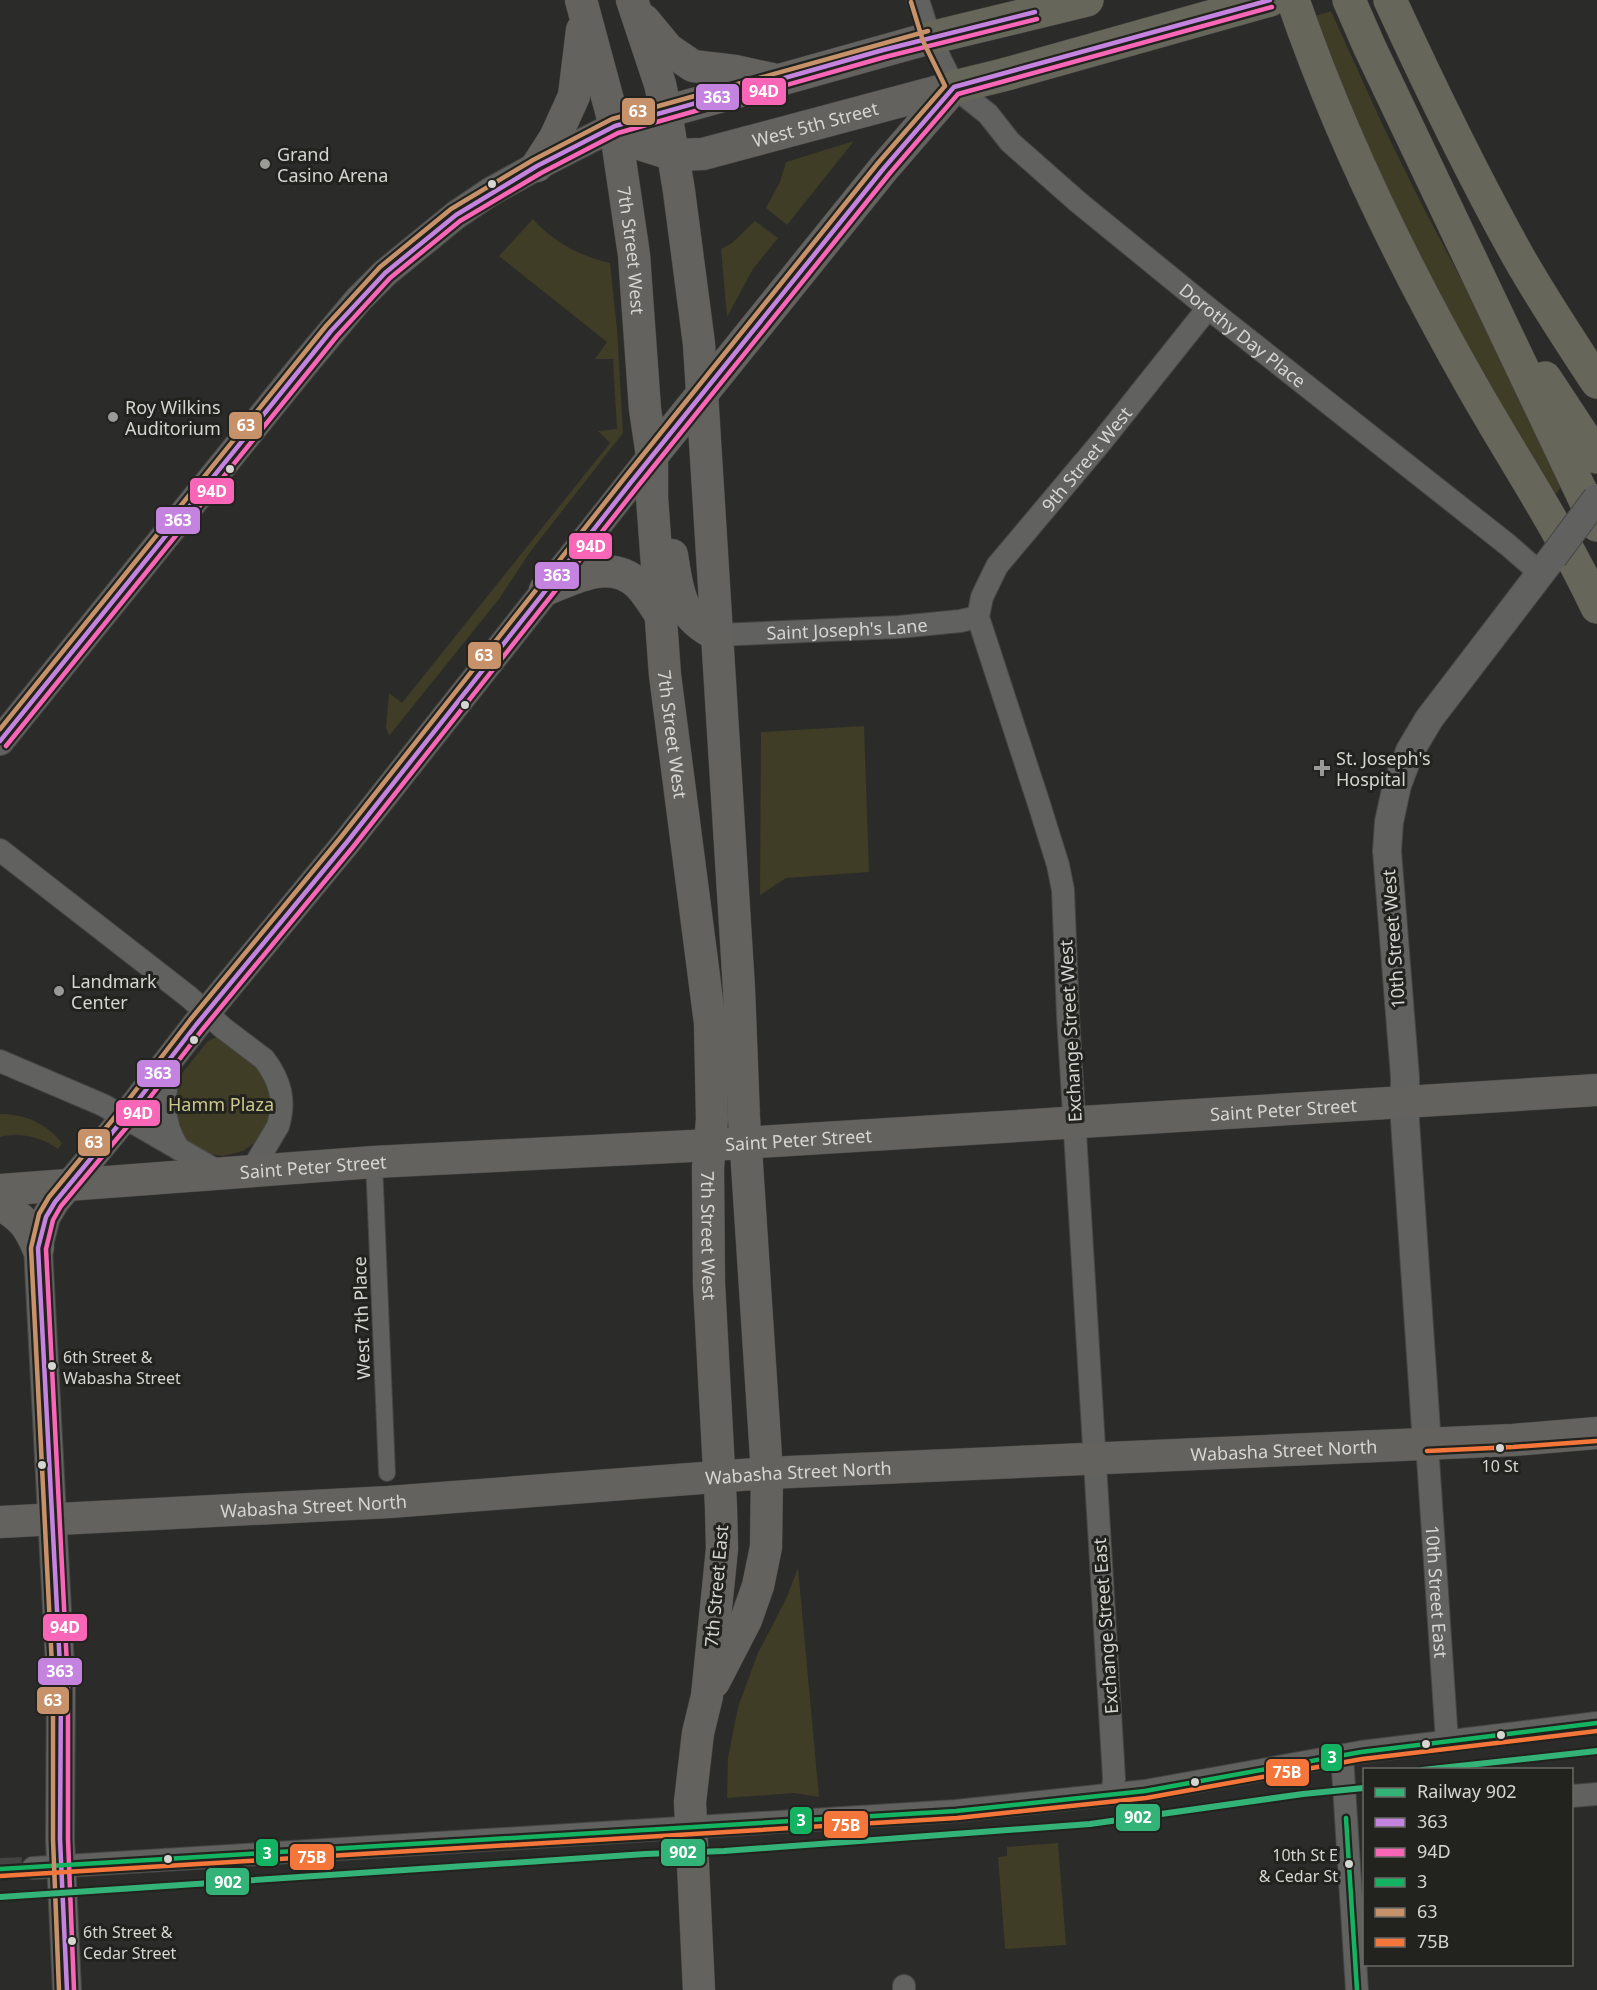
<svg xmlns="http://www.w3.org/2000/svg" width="1597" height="1990" font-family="'Noto Sans',sans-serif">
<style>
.green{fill:#3f3d26}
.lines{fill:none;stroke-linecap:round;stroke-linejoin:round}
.minor-tunnel{stroke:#444442;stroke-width:22;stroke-dasharray:22 11;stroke-linecap:butt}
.pedestrian-casing{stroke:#464644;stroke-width:18}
.minor-casing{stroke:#464644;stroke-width:24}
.tertiary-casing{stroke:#464644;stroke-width:30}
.secondary-casing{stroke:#464644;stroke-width:33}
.motorway-casing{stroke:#464644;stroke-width:34}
.pedestrian{stroke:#616160;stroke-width:16}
.minor{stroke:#616160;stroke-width:22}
.tertiary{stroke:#616160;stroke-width:28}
.secondary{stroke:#63625e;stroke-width:32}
.motorway{stroke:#67665a;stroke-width:33}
.tertiary-bridge-casing{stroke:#464644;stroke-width:30;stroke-linecap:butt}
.tertiary-bridge{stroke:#616160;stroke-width:28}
.bus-1-casing{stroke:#22221e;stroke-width:9}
.bus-2-casing{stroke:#22221e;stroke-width:9}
.bus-3-casing{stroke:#22221e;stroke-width:9}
.bus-4-casing{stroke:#22221e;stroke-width:9}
.bus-5-casing{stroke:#22221e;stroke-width:9}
.bus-1{stroke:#c483df;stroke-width:4.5}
.bus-2{stroke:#fa66b7;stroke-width:4.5}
.bus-3{stroke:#13b361;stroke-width:4.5}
.bus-4{stroke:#c7916a;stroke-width:4.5}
.bus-5{stroke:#f5763a;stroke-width:4.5}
.rail-1-casing{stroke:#22221e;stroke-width:10}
.rail-1{stroke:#33b377;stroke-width:6}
.poi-dot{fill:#9a9a97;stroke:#22221e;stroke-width:2}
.bus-dot{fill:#d5d5d2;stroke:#22221e;stroke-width:2}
.labels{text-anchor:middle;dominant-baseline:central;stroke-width:6;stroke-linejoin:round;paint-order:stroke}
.bus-label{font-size:16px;fill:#d5d5d2;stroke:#22221e;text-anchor:start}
.street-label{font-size:18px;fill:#d5d5d2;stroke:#22221e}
.poi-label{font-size:18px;fill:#d5d5d2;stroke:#22221e;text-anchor:start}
.park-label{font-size:18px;fill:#ccc88c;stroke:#22221e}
.line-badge{stroke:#22221e;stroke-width:2}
.badge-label{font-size:16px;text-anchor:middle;font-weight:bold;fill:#fff}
</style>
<rect width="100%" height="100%" fill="#2b2b29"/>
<g class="green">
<path d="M1331,11L1384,128L1420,201L1566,479L1554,497L1407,238L1312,17Z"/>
<path d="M854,141L787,225L766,208L780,182L786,162Z"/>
<path d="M533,219C553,242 580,256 610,263L617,329L623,433L530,552L499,599L389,736L386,727L389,693L402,703L610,443L598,431L617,429L613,359H595L607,342L499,256Z"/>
<path d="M755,221L778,238L753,269L727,317L721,249L732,243Z"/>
<path d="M864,726L869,872L786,878L760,895L761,732Z"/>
<path d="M219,1036L256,1065L266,1077L274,1109L260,1139L243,1151L223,1156L204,1153L187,1142L171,1109L179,1077L208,1041Z"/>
<path d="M0,1114C25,1114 46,1123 62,1143L58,1149C41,1137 21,1132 0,1137Z"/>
<path d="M798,1568L819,1797L794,1793L727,1798L728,1758L738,1707L758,1653L786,1599Z"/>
<path d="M1058,1843L1066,1945L1005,1949L998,1857L1007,1856V1847Z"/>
</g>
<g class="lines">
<path class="minor-tunnel" d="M0,1869L33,1868"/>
<g class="pedestrian-casing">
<path id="pedestrian" d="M374,1162L387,1473"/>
</g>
<g class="minor-casing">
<g id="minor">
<path id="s1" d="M918,0L930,38L954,87L988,114L1010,142L1078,202L1208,308L1508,545L1540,573"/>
<path id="s2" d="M717,635L899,627L960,621L978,617"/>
<path d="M0,850L189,997L223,1028L264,1059C280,1080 286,1100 278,1126L252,1170"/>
<path d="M172,1059C164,1091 159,1120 179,1149"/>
<path d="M0,1061L103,1105L219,1172"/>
<path id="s3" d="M1427,1444L1447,1741"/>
<path d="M1342,1755L1357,1990"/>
<path id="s4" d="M1113,1794L1114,1778L1068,1016L1063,890L1058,865L1039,804L978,617L982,597L997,566L1102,441L1208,308"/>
<path d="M1572,1796L1597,1794"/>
<path d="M33,1868L956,1811L1145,1791L1361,1752L1597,1723"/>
<path d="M904,1986V1990"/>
</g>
</g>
<g class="tertiary-casing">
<g id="tertiary">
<path d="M0,741L302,367L358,300L385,273L456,215L490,192L537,166L615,126"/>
<path d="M1427,1444L1405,1121V1077L1387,851L1389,822L1397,785L1410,751L1429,719L1553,557"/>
<path d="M67,1990L60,1839L61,1686L38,1248L46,1217L55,1202L125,1117L196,1025L347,842L652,456"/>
</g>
</g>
<g class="secondary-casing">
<g id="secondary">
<path id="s5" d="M581,0L615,126L634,255L645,409L652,456V497L665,675L710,1023L712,1119L708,1168L709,1284L721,1507L722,1549L707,1696L698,1733L690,1802L699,1990"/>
<path d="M632,0L660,84L666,112L679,191L699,344L739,989L744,1118L767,1473L766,1547L758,1586L746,1620L714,1682"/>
<path d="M644,20L668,49L693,66L735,71L772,79"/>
<path id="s6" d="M615,126L636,143L674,155L703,154L954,87"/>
<path d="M615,126L930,38"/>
<path d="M537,166L555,138L574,96L582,30"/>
<path d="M652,456L884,168L954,87"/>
<path d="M672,555C678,592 679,617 717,635"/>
<path d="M545,590C575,578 610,558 638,584C646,592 652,602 658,611"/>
<path id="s7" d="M0,1190L374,1162L711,1145L1597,1090"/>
<path d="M0,1204C22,1218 28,1224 38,1248"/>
<path id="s8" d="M0,1522L389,1502L767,1473L1513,1440L1597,1433"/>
</g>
</g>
<g class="motorway-casing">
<g id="motorway">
<path d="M1293,0C1339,134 1402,263 1472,386C1514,460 1561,530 1597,607"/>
<path d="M1349,0L1369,46L1597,525"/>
<path d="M1390,0C1430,87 1472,174 1519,258C1543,300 1570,341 1597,382"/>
<path d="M930,38L1087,0"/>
<path d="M954,87L1003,75L1270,0"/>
<path d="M1545,378L1597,457"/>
</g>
</g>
<use href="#pedestrian" class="pedestrian"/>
<use href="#minor" class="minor"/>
<use href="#tertiary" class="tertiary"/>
<use href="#secondary" class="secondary"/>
<use href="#motorway" class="motorway"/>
<g class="tertiary-bridge-casing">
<path id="tertiary-bridge" d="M1553,557L1597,498"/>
</g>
<use href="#tertiary-bridge" class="tertiary-bridge"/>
<g class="bus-1-casing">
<g id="bus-1">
<path d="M0,741L331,331L385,273L456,215L537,166L615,126L883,50L1035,12"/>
<path d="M67,1990L60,1839L61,1686L38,1248L46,1217L55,1202L125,1117L196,1025L347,842L632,481L884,168L954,87L1270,0"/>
</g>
</g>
<g class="bus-2-casing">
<g id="bus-2">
<path d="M6,746L337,336L390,278L460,221L541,173L618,133L885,57L1037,19"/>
<path d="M74,1990L68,1839V1686L46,1249L53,1220L61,1206L131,1122L202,1030L353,847L638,486L890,173L958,94L1272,7"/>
</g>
</g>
<g class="bus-3-casing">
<g id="bus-3">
<path d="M1346,1818L1357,1990"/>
<path d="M0,1869L956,1811L1145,1791L1361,1752L1597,1723"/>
</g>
</g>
<g class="bus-4-casing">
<g id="bus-4">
<path d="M0,729L326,326L380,267L451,209L533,160L612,119L928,31"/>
<path d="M59,1990L53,1839V1686L31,1248L39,1214L49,1197L119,1112L190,1020L341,837L626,476L878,163L945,86L923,41L911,2"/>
</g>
</g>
<g class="bus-5-casing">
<g id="bus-5">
<path d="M1427,1451L1513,1447L1597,1441"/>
<path d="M0,1876L957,1818L1146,1798L1362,1759L1597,1731"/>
</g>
</g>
<use href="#bus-1" class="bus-1"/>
<use href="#bus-2" class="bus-2"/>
<use href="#bus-3" class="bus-3"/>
<use href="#bus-4" class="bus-4"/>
<use href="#bus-5" class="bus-5"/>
<g class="rail-1-casing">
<g id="rail-1">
<path d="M1422,1770L1597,1751"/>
<path d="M0,1897L645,1854L724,1851L1090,1824L1303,1794L1364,1788"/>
</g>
</g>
<use href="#rail-1" class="rail-1"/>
</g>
<g class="poi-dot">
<circle cx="265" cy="164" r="6"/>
<circle cx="113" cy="417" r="6"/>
<path d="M1319 759h6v6h6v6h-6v6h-6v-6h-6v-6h6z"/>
<circle cx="59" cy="991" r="6"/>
</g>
<g class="bus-dot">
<circle cx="492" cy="184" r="5"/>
<circle cx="230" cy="469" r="5"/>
<circle cx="465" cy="705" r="5"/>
<circle cx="194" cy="1040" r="5"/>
<circle cx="52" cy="1366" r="5"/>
<circle cx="1500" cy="1448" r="5"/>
<circle cx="42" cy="1465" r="5"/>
<circle cx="1501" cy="1735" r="5"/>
<circle cx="1426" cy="1744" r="5"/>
<circle cx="1195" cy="1782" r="5"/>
<circle cx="168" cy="1859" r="5"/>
<circle cx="1349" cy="1864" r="5"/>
<circle cx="72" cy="1941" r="5"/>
</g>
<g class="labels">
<g class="bus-label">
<text x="63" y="1357">6th Street &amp;<tspan x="63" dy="21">Wabasha Street</tspan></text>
<text x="1500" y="1466" text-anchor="middle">10 St</text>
<text x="1338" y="1855" text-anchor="end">10th St E<tspan x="1338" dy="21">&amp; Cedar St</tspan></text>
<text x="83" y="1932">6th Street &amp;<tspan x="83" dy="21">Cedar Street</tspan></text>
</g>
<g class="street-label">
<text stroke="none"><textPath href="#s6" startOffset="212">West 5th Street</textPath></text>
<text stroke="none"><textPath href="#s5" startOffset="256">7th Street West</textPath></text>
<text stroke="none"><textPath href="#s1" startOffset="476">Dorothy Day Place</textPath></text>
<text stroke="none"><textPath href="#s4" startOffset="1386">9th Street West</textPath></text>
<text stroke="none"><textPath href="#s2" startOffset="130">Saint Joseph's Lane</textPath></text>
<text stroke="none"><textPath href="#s5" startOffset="742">7th Street West</textPath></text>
<text transform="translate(1393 939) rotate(-94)">10th Street West</text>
<text transform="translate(1070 1031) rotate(-93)">Exchange Street West</text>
<text stroke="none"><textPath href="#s7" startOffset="1286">Saint Peter Street</textPath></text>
<text stroke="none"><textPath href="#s7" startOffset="800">Saint Peter Street</textPath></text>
<text stroke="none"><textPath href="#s7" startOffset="314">Saint Peter Street</textPath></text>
<text stroke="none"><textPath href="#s5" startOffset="1246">7th Street West</textPath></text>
<text transform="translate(361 1318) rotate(-92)">West 7th Place</text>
<text stroke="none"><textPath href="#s8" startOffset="1286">Wabasha Street North</textPath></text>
<text stroke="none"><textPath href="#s8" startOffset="800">Wabasha Street North</textPath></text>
<text stroke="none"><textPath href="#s8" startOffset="314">Wabasha Street North</textPath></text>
<text transform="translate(716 1586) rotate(-85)">7th Street East</text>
<text stroke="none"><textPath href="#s3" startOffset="148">10th Street East</textPath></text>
<text transform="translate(1105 1626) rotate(-94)">Exchange Street East</text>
</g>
<g class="poi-label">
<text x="277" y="154">Grand<tspan x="277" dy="21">Casino Arena</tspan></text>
<text x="125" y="407">Roy Wilkins<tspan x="125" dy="21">Auditorium</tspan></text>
<text x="1336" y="758">St. Joseph's<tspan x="1336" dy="21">Hospital</tspan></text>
<text x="71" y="981">Landmark<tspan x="71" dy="21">Center</tspan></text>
</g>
<g class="park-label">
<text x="221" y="1104">Hamm Plaza</text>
</g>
</g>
<g class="line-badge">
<rect x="741" y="77" width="46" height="29" rx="6" fill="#fa66b7"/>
<rect x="695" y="83" width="45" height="28" rx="6" fill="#c483df"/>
<rect x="621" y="97" width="35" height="29" rx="6" fill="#c7916a"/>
<rect x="228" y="411" width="35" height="29" rx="6" fill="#c7916a"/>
<rect x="189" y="477" width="46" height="28" rx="6" fill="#fa66b7"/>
<rect x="155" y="506" width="46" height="29" rx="6" fill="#c483df"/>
<rect x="568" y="532" width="45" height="28" rx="6" fill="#fa66b7"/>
<rect x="534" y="561" width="46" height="29" rx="6" fill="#c483df"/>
<rect x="467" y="641" width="35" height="29" rx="6" fill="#c7916a"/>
<rect x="136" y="1059" width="45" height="29" rx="6" fill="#c483df"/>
<rect x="115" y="1099" width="46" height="28" rx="6" fill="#fa66b7"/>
<rect x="77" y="1128" width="34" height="29" rx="6" fill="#c7916a"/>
<rect x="42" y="1613" width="46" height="29" rx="6" fill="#fa66b7"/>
<rect x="37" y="1657" width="46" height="29" rx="6" fill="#c483df"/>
<rect x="36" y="1686" width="34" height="29" rx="6" fill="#c7916a"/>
<rect x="1320" y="1743" width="23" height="29" rx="6" fill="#13b361"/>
<rect x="1265" y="1758" width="45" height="29" rx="6" fill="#f5763a"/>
<rect x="1115" y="1803" width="46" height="29" rx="6" fill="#33b377"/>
<rect x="789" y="1806" width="24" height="29" rx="6" fill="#13b361"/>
<rect x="823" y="1810" width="46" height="29" rx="6" fill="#f5763a"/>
<rect x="660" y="1838" width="46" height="29" rx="6" fill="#33b377"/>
<rect x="255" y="1838" width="24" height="29" rx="6" fill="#13b361"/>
<rect x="289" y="1843" width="46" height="28" rx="6" fill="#f5763a"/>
<rect x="205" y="1867" width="45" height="29" rx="6" fill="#33b377"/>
</g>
<g class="badge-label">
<text x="764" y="97">94D</text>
<text x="717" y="103">363</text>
<text x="638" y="117">63</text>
<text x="246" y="431">63</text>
<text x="212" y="497">94D</text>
<text x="178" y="526">363</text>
<text x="591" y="552">94D</text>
<text x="557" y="581">363</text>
<text x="484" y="661">63</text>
<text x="158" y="1079">363</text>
<text x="138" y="1119">94D</text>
<text x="94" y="1148">63</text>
<text x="65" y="1633">94D</text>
<text x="60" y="1677">363</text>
<text x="53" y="1706">63</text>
<text x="1332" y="1763">3</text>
<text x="1287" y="1778">75B</text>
<text x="1138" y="1823">902</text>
<text x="801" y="1826">3</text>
<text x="846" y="1831">75B</text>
<text x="683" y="1858">902</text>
<text x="267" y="1859">3</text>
<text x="312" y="1863">75B</text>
<text x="228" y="1888">902</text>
</g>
<rect x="1363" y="1768" width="210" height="198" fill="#22221e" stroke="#6a6a66" stroke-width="1.5"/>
<rect x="1375" y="1788" width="30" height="9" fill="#33b377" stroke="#6a6a66" stroke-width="1.5"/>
<text x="1417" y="1798" font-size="18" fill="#d5d5d2">Railway 902</text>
<rect x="1375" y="1818" width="30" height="9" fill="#c483df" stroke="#6a6a66" stroke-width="1.5"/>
<text x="1417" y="1828" font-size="18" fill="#d5d5d2">363</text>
<rect x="1375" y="1848" width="30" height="9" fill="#fa66b7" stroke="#6a6a66" stroke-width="1.5"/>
<text x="1417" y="1858" font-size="18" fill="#d5d5d2">94D</text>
<rect x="1375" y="1878" width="30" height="9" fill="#13b361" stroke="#6a6a66" stroke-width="1.5"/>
<text x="1417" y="1888" font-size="18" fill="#d5d5d2">3</text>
<rect x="1375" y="1908" width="30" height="9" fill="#c7916a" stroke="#6a6a66" stroke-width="1.5"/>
<text x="1417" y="1918" font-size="18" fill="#d5d5d2">63</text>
<rect x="1375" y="1938" width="30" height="9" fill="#f5763a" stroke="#6a6a66" stroke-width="1.5"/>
<text x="1417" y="1948" font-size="18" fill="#d5d5d2">75B</text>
</svg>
